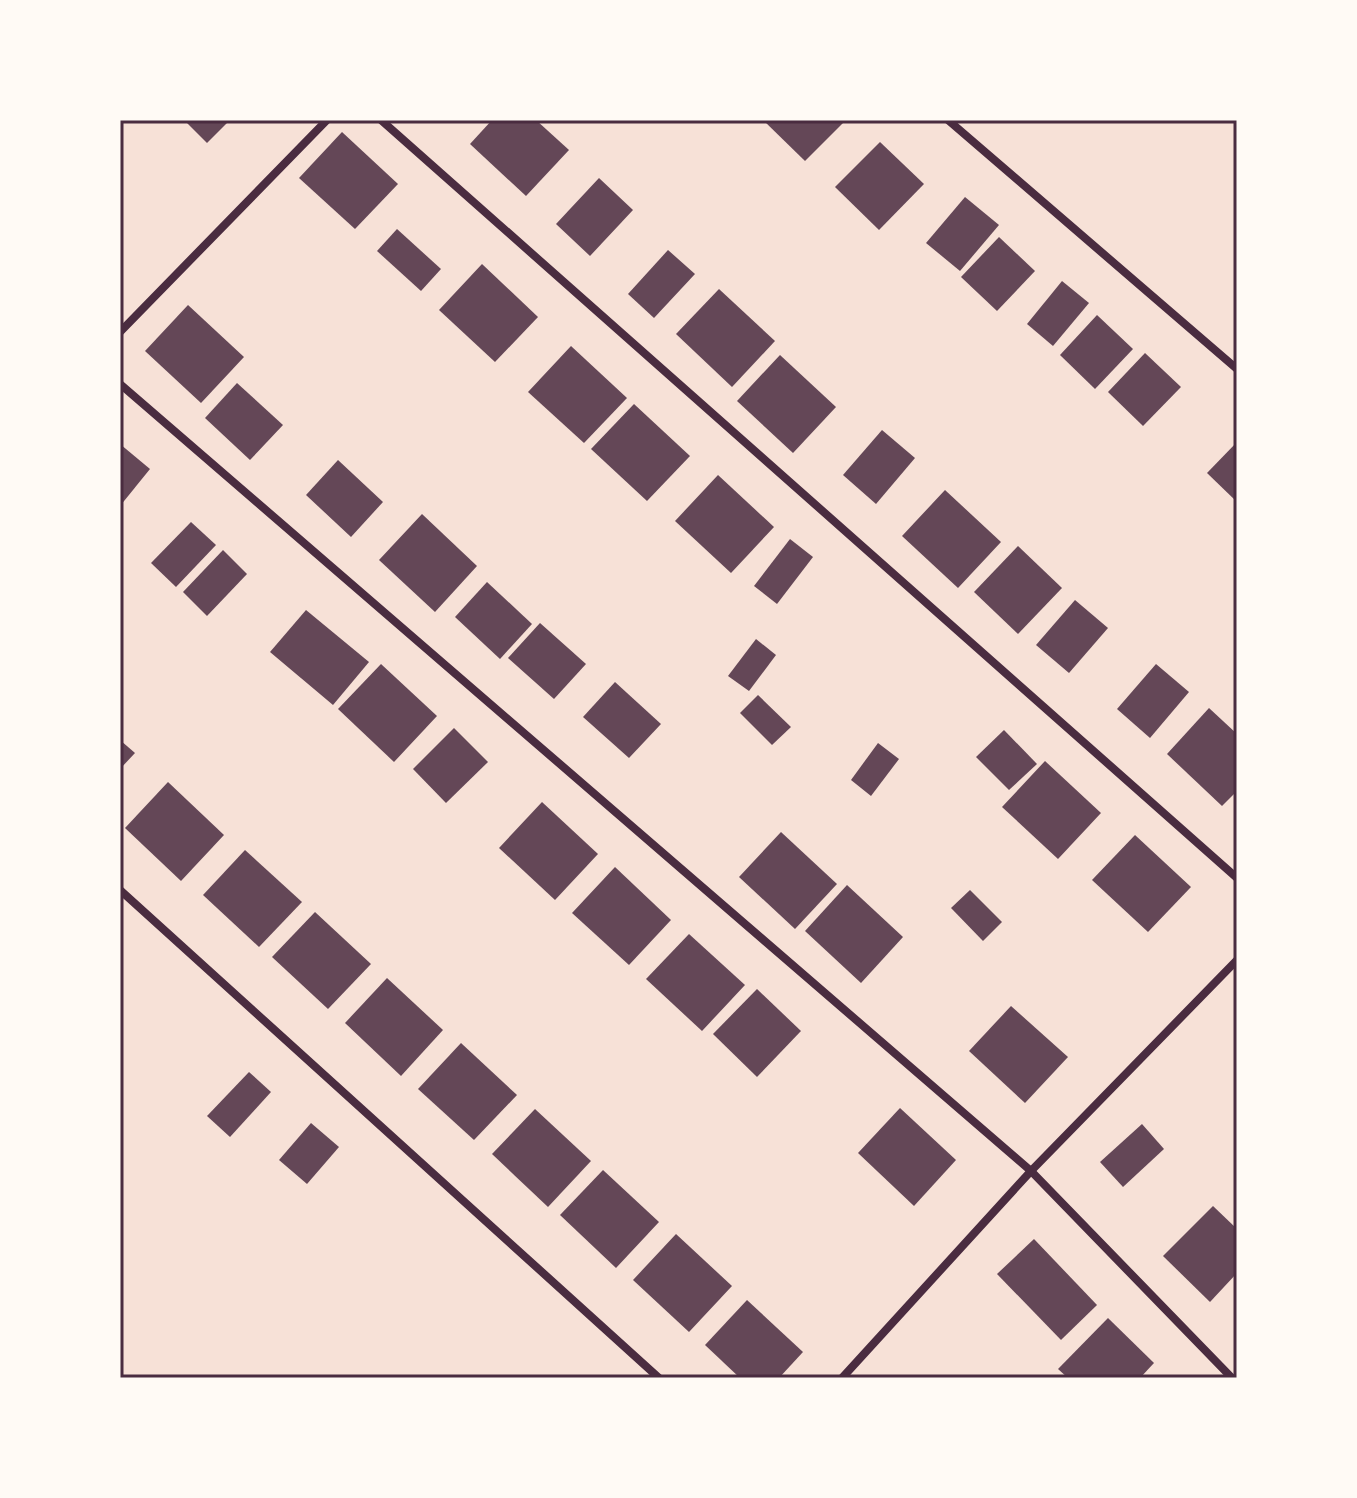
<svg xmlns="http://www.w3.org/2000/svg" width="1357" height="1498" font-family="'Public Sans',sans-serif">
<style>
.building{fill:#644757}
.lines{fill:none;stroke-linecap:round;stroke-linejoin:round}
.minor{stroke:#4a2c40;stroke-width:8}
.neatline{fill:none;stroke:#4a2c40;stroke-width:3}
</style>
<rect width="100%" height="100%" fill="#f7e1d7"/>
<g class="building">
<path d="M184,120H230L207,143Z"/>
<path d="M492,120H536L569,150L526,196L470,144Z"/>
<path d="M763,120H846L805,161Z"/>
<path d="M342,132L398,184L355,229L299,178Z"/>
<path d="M880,142L924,184L879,230L835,187Z"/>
<path d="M599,178L633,210L590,256L556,224Z"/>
<path d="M965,197L999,225L960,271L926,243Z"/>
<path d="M397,229L441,269L421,291L377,251Z"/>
<path d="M999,237L1035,271L997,311L961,277Z"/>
<path d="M668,250L695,274L654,318L628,294Z"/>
<path d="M482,264L538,317L495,362L439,310Z"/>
<path d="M1062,281L1089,303L1053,346L1027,324Z"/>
<path d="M719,289L775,341L732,387L676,334Z"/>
<path d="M188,305L244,357L201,403L145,351Z"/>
<path d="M1097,315L1133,349L1095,389L1060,355Z"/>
<path d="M571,346L627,398L584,443L528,392Z"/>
<path d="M1145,353L1181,387L1143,426L1108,392Z"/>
<path d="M780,355L836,407L793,453L737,401Z"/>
<path d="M237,383L283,425L250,460L205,418Z"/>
<path d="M634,404L690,456L647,501L591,449Z"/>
<path d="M882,430L915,458L876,504L843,475Z"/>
<path d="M1237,442V502L1207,473Z"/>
<path d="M120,444L150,469L120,506Z"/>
<path d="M338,460L383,502L351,537L306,495Z"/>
<path d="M718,475L774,527L731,573L675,521Z"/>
<path d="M945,490L1001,542L958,588L902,536Z"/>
<path d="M422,514L477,566L435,612L379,560Z"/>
<path d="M191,522L216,545L176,587L151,563Z"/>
<path d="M790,539L813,557L777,604L754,586Z"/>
<path d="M1018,546L1062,588L1018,634L974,592Z"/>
<path d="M223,550L247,574L207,616L183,592Z"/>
<path d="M487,582L532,624L500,659L455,617Z"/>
<path d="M1075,600L1108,628L1069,673L1036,645Z"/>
<path d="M306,610L369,662L333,705L270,652Z"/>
<path d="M540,623L586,664L554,699L508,658Z"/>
<path d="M756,639L776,655L749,691L728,676Z"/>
<path d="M381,664L437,716L394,762L338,709Z"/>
<path d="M1156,664L1189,692L1150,738L1117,709Z"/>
<path d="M615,682L661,724L629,758L583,717Z"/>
<path d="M758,695L791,727L772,745L740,713Z"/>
<path d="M1209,708L1237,734V791L1222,806L1167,754Z"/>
<path d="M454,728L488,762L446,803L413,769Z"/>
<path d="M1004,730L1037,764L1009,790L976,757Z"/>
<path d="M120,740L135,753L120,769Z"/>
<path d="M878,743L899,759L871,796L851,780Z"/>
<path d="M1045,761L1101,813L1058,859L1002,807Z"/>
<path d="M168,782L224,835L181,881L125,828Z"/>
<path d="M542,802L598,854L555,900L499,848Z"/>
<path d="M781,832L837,884L795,929L739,877Z"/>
<path d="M1135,835L1191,887L1148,932L1092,880Z"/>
<path d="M245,850L302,902L259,947L203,895Z"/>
<path d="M615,867L671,920L629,965L572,913Z"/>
<path d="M847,885L903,937L861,983L805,931Z"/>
<path d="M970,890L1002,922L983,941L951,908Z"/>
<path d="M315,912L371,964L328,1009L272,957Z"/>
<path d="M689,934L745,985L702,1031L646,979Z"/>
<path d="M387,978L443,1030L401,1076L345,1023Z"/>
<path d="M757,989L801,1031L757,1077L713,1034Z"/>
<path d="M1011,1006L1068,1057L1025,1103L969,1051Z"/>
<path d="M461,1043L517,1095L474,1140L418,1089Z"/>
<path d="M249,1072L271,1092L230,1137L207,1116Z"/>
<path d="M900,1108L956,1160L914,1206L858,1153Z"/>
<path d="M535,1109L591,1161L548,1207L492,1154Z"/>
<path d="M311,1123L339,1147L307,1184L279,1160Z"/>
<path d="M1142,1124L1164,1149L1123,1187L1100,1162Z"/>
<path d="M603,1170L659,1222L616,1268L560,1215Z"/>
<path d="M1213,1206L1237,1229V1273L1210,1302L1163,1256Z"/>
<path d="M676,1234L732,1286L689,1332L633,1280Z"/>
<path d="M1034,1239L1097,1305L1061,1340L997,1274Z"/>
<path d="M747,1300L803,1352L779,1378H740L705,1345Z"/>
<path d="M1108,1318L1154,1363L1140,1378H1068L1058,1369Z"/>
</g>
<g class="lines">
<g class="minor">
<path d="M381,120L1237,878"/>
<path d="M948,120L1237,369"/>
<path d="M120,332L327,120"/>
<path d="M120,384L1031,1171L1232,1378"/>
<path d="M120,890L659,1378"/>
<path d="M842,1378L1031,1171L1237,960"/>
</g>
</g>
<rect width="1357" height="1498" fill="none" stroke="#fffaf5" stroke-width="244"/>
<rect x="122" y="122" width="1113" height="1254" class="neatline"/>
</svg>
